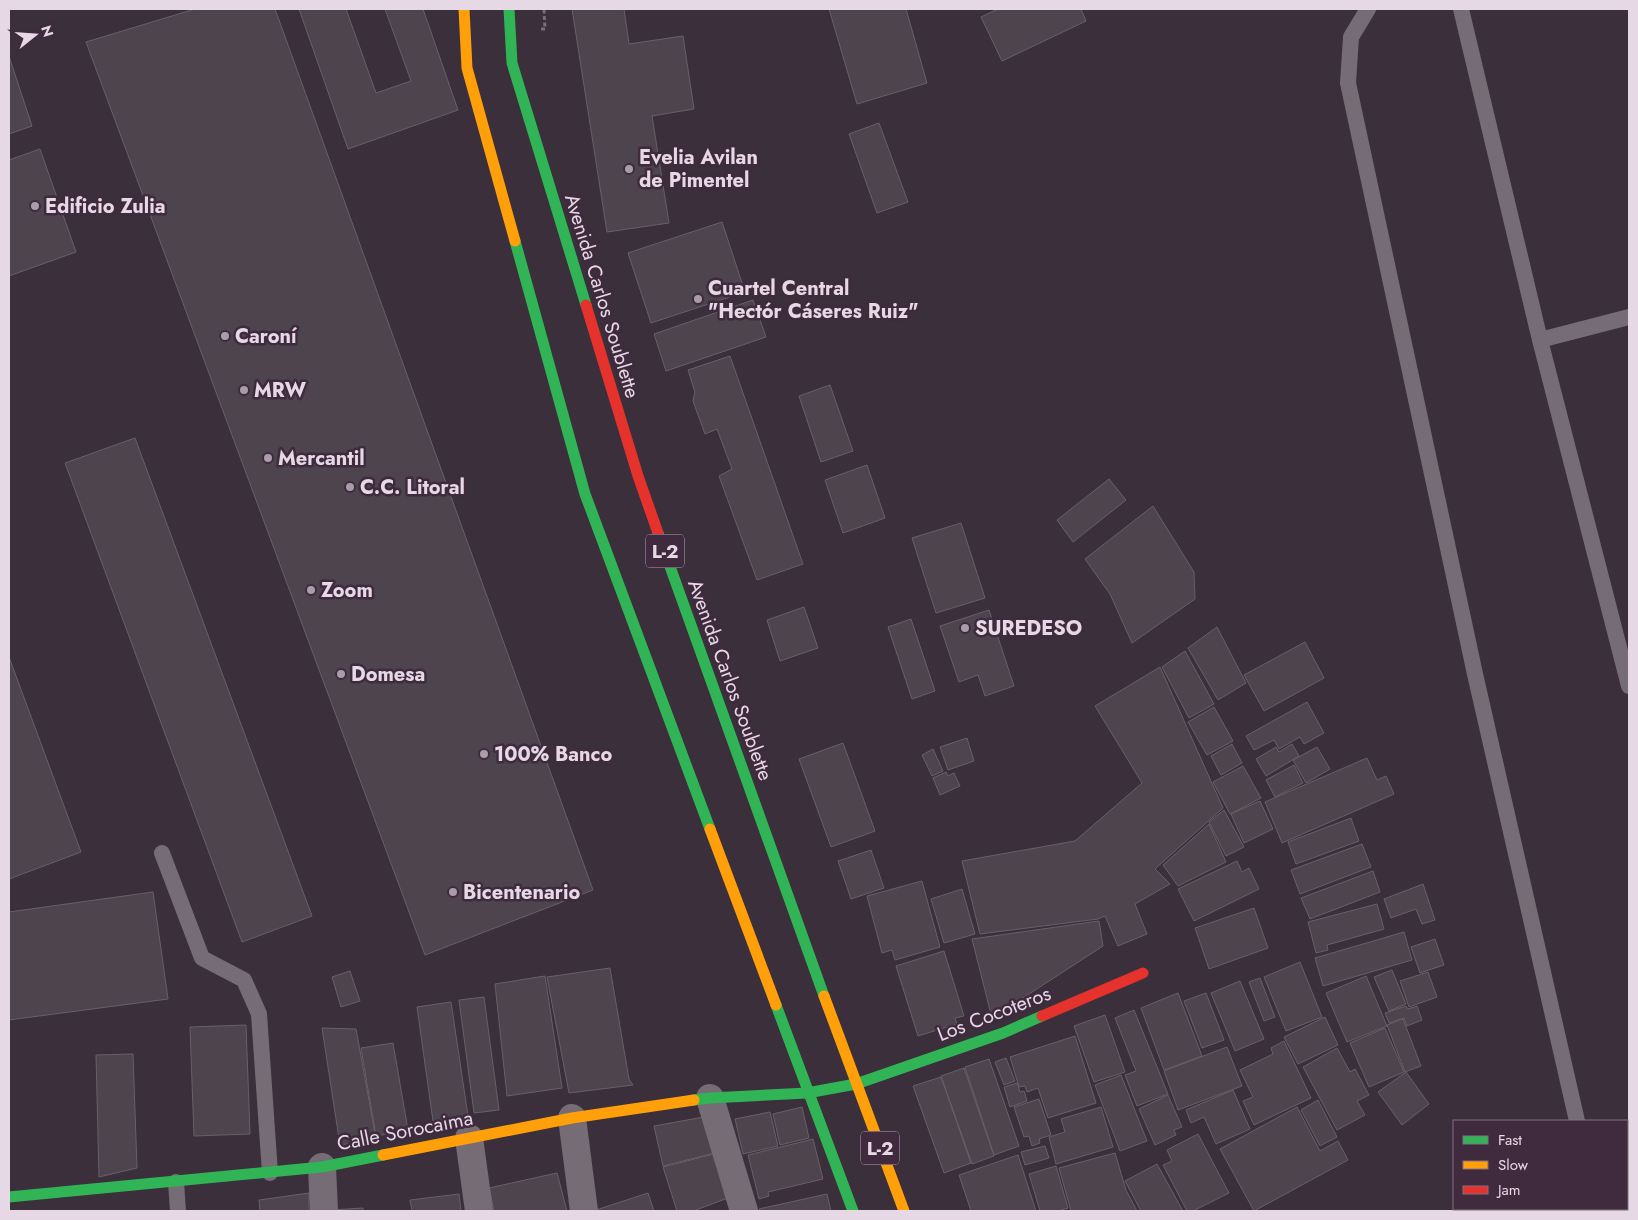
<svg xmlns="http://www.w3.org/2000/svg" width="1638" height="1220" font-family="Jost,sans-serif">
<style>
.building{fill:#4e444d;stroke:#695f69}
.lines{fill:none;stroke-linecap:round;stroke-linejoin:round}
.path{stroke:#766d76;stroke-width:3;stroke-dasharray:4 2.5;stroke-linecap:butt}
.lane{stroke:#766c76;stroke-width:16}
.street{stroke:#766c76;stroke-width:28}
.fast{stroke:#30b455;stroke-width:11}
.slow{stroke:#ff9f0a;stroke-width:11}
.jam{stroke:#e5322d;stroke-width:11}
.poi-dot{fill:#aa9da9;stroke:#3f2a3e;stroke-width:2}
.labels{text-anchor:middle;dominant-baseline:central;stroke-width:5;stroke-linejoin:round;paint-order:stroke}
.shield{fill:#3f2a3e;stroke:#b4a4b3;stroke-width:1}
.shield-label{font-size:19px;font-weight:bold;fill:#e6d8e5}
.poi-label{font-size:20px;font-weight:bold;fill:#e6d8e5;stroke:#3f2a3e;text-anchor:start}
.street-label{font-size:20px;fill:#e6d8e5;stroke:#3f2a3e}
</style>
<rect width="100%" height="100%" fill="#3a2f3a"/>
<g class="building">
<path d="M195,9H275L593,890L425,955L86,42Z"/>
<path d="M299,9H346L376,93L411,81L385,9H423L458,110L348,149Z"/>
<path d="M572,9H624L629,44L683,36L694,109L652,116L669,223L607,232Z"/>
<path d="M829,9H906L927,83L857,104Z"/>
<path d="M998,9H1081L1086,21L1002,61L981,17Z"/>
<path d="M9,56L32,126L9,134Z"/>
<path d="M879,123L908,202L877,213L849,134Z"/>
<path d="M40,149L76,252L9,276V160Z"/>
<path d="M722,222L745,292L651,323L628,253Z"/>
<path d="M753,300L766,337L666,371L654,334Z"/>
<path d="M730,356L803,564L757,580L719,476L732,469L717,429L705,434L693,401L695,392L688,370Z"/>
<path d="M830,385L853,451L821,462L799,396Z"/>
<path d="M135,438L312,916L242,942L65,463Z"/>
<path d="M867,465L885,518L843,533L825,480Z"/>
<path d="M1109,479L1126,500L1073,542L1057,520Z"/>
<path d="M1153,506L1194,572L1195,599L1132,643L1110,594L1085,559Z"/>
<path d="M961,523L985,598L936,613L912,538Z"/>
<path d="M804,607L818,648L780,661L767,620Z"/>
<path d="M989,610L1014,686L985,696L978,675L959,682L940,626Z"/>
<path d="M911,619L935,691L912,699L888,627Z"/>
<path d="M1217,627L1246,683L1218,700L1188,648Z"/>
<path d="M1305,642L1324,678L1264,711L1244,675Z"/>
<path d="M1185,651L1214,704L1189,718L1162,667Z"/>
<path d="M9,657L81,852L9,879Z"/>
<path d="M1160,667L1223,808L1155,869L1170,884L1135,904L1147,934L1118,946L1105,916L1098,919L980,934L962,861L1075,841L1142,783L1095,706Z"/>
<path d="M1307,702L1324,733L1304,744L1300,737L1279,749L1274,740L1254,750L1246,736Z"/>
<path d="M1214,707L1233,741L1207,755L1188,722Z"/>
<path d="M967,738L974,761L948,770L940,747Z"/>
<path d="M843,743L875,831L831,847L799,759Z"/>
<path d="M1232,744L1242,763L1221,775L1211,756Z"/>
<path d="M1292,744L1299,756L1266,776L1256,759L1276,747L1279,752Z"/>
<path d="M1317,747L1330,769L1306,783L1293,760Z"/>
<path d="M933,749L943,771L932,776L922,755Z"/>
<path d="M1367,758L1377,780L1386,776L1394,794L1282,843L1265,802Z"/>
<path d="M1294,765L1303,783L1275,797L1266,780Z"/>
<path d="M1243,766L1261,798L1230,814L1213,782Z"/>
<path d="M946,772L948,776L954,773L960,786L940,795L933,778Z"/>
<path d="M1260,801L1273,829L1244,843L1231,814Z"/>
<path d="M1224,810L1244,847L1226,856L1209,822Z"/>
<path d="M1351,818L1359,841L1296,864L1288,842Z"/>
<path d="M1209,824L1226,862L1178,886L1163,865Z"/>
<path d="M1362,844L1371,867L1300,894L1291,870Z"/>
<path d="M871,850L884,888L851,899L838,861Z"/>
<path d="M1237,861L1242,872L1249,868L1259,889L1194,921L1178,889Z"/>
<path d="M1373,871L1380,892L1310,919L1301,898Z"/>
<path d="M922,881L940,947L895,960L892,950L882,953L867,896Z"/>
<path d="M1423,884L1435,920L1422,924L1416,909L1391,918L1384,899Z"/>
<path d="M962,889L975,934L944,943L931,899Z"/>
<path d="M153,892L168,999L9,1020V912Z"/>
<path d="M1377,904L1384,929L1327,945L1328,950L1316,953L1308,922Z"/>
<path d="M1254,908L1268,948L1209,969L1195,928Z"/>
<path d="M1099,921L1103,946L992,1018L972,939Z"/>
<path d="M1404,932L1412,960L1323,986L1315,958Z"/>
<path d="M1435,939L1444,965L1420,973L1411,947Z"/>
<path d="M944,951L964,1016L955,1018L957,1024L918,1036L896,966Z"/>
<path d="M1300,962L1322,1017L1286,1031L1264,977Z"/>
<path d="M610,968L629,1079L633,1085L569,1093L547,977Z"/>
<path d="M1392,970L1406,1004L1389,1011L1374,977Z"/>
<path d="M350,971L360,1001L341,1007L332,977Z"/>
<path d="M1428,972L1437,997L1409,1007L1400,981Z"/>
<path d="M545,976L562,1088L507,1096L495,984Z"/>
<path d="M1366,976L1387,1026L1347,1042L1326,993Z"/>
<path d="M1260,978L1275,1017L1264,1021L1249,982Z"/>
<path d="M1240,981L1264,1039L1235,1051L1211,993Z"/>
<path d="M1178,993L1202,1056L1164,1070L1141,1008Z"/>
<path d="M1206,993L1224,1040L1202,1048L1184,1001Z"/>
<path d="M484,997L499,1110L474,1113L459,1000Z"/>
<path d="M451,1002L468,1116L433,1121L417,1007Z"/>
<path d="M1406,1006L1408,1009L1417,1006L1422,1020L1407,1026L1404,1018L1389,1023L1385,1013Z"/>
<path d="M1134,1010L1168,1094L1137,1106L1125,1075L1136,1071L1115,1018Z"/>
<path d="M1105,1015L1125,1072L1094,1082L1074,1026Z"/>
<path d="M1325,1017L1338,1045L1298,1064L1284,1037Z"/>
<path d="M1403,1019L1421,1066L1405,1072L1387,1025Z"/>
<path d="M246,1025L250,1134L194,1136L190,1027Z"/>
<path d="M322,1028L356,1029L376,1139L340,1145Z"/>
<path d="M1385,1028L1404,1072L1369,1087L1350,1043Z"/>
<path d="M1075,1036L1096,1103L1048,1118L1038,1088L1027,1092L1025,1086L1019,1087L1010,1057Z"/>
<path d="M1284,1041L1311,1098L1254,1125L1243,1101L1253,1097L1240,1070L1273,1054L1271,1048Z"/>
<path d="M393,1043L408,1130L376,1136L361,1048Z"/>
<path d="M1227,1047L1242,1086L1178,1110L1164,1071Z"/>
<path d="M1337,1048L1350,1072L1355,1069L1369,1095L1357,1101L1365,1115L1337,1130L1303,1067Z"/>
<path d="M133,1054L137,1168L99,1177L96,1055Z"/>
<path d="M1006,1058L1015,1081L1004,1085L995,1062Z"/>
<path d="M989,1059L1019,1146L994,1155L965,1067Z"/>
<path d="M964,1068L994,1156L972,1164L941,1076Z"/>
<path d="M1406,1072L1429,1104L1402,1125L1378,1092Z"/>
<path d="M1121,1075L1147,1141L1120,1151L1095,1085Z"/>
<path d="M941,1077L971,1163L944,1173L913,1086Z"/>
<path d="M1017,1083L1020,1092L1024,1091L1027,1101L1010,1107L1004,1087Z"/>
<path d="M1233,1090L1250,1129L1216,1144L1204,1117L1191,1123L1186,1110Z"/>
<path d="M1168,1095L1182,1127L1174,1130L1176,1135L1155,1145L1139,1109Z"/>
<path d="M1039,1099L1051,1135L1039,1139L1040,1143L1032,1146L1029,1136L1024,1137L1014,1107Z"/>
<path d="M1318,1100L1337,1137L1320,1146L1301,1110Z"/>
<path d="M802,1107L809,1138L780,1145L773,1114Z"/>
<path d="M1101,1107L1113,1147L1056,1164L1049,1137L1065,1132L1061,1119Z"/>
<path d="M1297,1107L1320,1151L1338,1141L1348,1160L1254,1211L1220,1149Z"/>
<path d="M770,1112L778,1146L743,1154L735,1119Z"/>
<path d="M704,1117L714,1153L663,1166L654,1126Z"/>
<path d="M1198,1134L1229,1193L1193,1211H1187L1163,1165L1172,1161L1167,1150Z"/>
<path d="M813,1139L823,1179L768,1192L769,1196L759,1199L748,1155Z"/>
<path d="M1045,1146L1049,1158L1025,1165L1021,1152Z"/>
<path d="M1115,1153L1126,1190L1137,1211H1071L1059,1168Z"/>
<path d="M714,1154L728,1198L693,1211H677L663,1167Z"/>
<path d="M1018,1155L1036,1211H971L959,1175Z"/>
<path d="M1157,1164L1183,1211H1141L1125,1181Z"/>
<path d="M1056,1166L1068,1208L1058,1211H1040L1029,1174Z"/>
<path d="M557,1173L567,1211H494L489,1188Z"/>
<path d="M309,1193V1211H260L259,1200Z"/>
<path d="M648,1193L654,1211H597L596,1210Z"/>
<path d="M459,1194L461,1211H412L410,1200Z"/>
<path d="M827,1194L831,1211H760L759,1209Z"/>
<path d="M363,1208V1211H331V1210Z"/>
</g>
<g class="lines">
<path class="path" d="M541,29H545L544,9"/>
<g class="lane">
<path d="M1368,9L1351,37L1348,83L1475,674L1577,1121"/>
<path d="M1461,9L1540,340L1629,686"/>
<path d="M1540,340L1629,317"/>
<path d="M162,853L202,958L244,980L259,1014L270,1173"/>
<path d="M176,1182L178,1211"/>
<path d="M1598,1209V1211"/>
</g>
<g class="street">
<path d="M710,1098L744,1211"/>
<path d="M572,1118L584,1211"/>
<path d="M469,1138L479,1211"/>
<path d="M322,1167L324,1211"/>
</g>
<g class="fast">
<path d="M509,9L512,63L586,305"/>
<path d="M515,241L585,494L710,829"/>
<path d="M658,533L824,996"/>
<path d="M776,1005L853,1211"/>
<path d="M694,1100L710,1098L807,1093L856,1084L1003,1033L1042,1016"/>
<path d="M9,1197L322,1167L383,1155"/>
</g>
<g class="slow">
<path d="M464,9L467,68L515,241"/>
<path d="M710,829L776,1005"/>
<path d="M824,996L904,1211"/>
<path d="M383,1155L572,1118L694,1100"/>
</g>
<g class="jam">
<path d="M586,305L638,476L658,533"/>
<path d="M1042,1016L1143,973"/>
</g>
</g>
<g class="poi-dot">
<circle cx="629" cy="169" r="5"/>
<circle cx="35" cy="206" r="5"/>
<circle cx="698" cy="299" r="5"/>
<circle cx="225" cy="336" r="5"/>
<circle cx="244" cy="390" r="5"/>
<circle cx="268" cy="458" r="5"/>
<circle cx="350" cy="487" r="5"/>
<circle cx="311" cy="590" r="5"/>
<circle cx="965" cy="628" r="5"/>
<circle cx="341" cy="674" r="5"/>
<circle cx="484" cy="754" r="5"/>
<circle cx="453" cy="892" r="5"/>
</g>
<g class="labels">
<g class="shield">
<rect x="646" y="534.5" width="38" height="33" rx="4"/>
<rect x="861" y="1131.5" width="38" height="33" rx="4"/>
</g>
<g class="shield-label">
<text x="665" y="551">L-2</text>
<text x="880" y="1148">L-2</text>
</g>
<g class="poi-label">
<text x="639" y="157">Evelia Avilan<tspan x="639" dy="23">de Pimentel</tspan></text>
<text x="45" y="206">Edificio Zulia</text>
<text x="708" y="288">Cuartel Central<tspan x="708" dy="23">"Hectór Cáseres Ruiz"</tspan></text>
<text x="235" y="336">Caroní</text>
<text x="254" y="390">MRW</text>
<text x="278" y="458">Mercantil</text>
<text x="360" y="487">C.C. Litoral</text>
<text x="321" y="590">Zoom</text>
<text x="975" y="628">SUREDESO</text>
<text x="351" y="674">Domesa</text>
<text x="494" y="754">100% Banco</text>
<text x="463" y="892">Bicentenario</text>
</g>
<g class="street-label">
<text transform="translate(602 296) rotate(73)">Avenida Carlos Soublette</text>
<text transform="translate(730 680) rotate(70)">Avenida Carlos Soublette</text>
<text transform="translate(994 1014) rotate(-21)">Los Cocoteros</text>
<text transform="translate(405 1131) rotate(-11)">Calle Sorocaima</text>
</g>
</g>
<rect width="1638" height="1220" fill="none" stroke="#e6d8e5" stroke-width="20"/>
<rect x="1453" y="1120" width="175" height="90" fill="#3f2a3e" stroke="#827081"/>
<rect x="1463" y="1136" width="25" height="8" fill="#30b455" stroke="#827081"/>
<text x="1498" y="1145" font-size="15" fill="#e6d8e5">Fast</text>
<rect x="1463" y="1161" width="25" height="8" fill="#ff9f0a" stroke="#827081"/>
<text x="1498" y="1170" font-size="15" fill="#e6d8e5">Slow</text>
<rect x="1463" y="1186" width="25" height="8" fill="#e5322d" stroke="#827081"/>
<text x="1498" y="1195" font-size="15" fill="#e6d8e5">Jam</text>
<g transform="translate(35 35) rotate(73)" stroke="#3f2a3e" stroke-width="4" paint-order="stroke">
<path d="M0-4L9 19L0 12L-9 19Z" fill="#e6d8e5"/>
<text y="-8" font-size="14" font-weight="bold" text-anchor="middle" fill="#e6d8e5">N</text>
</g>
</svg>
